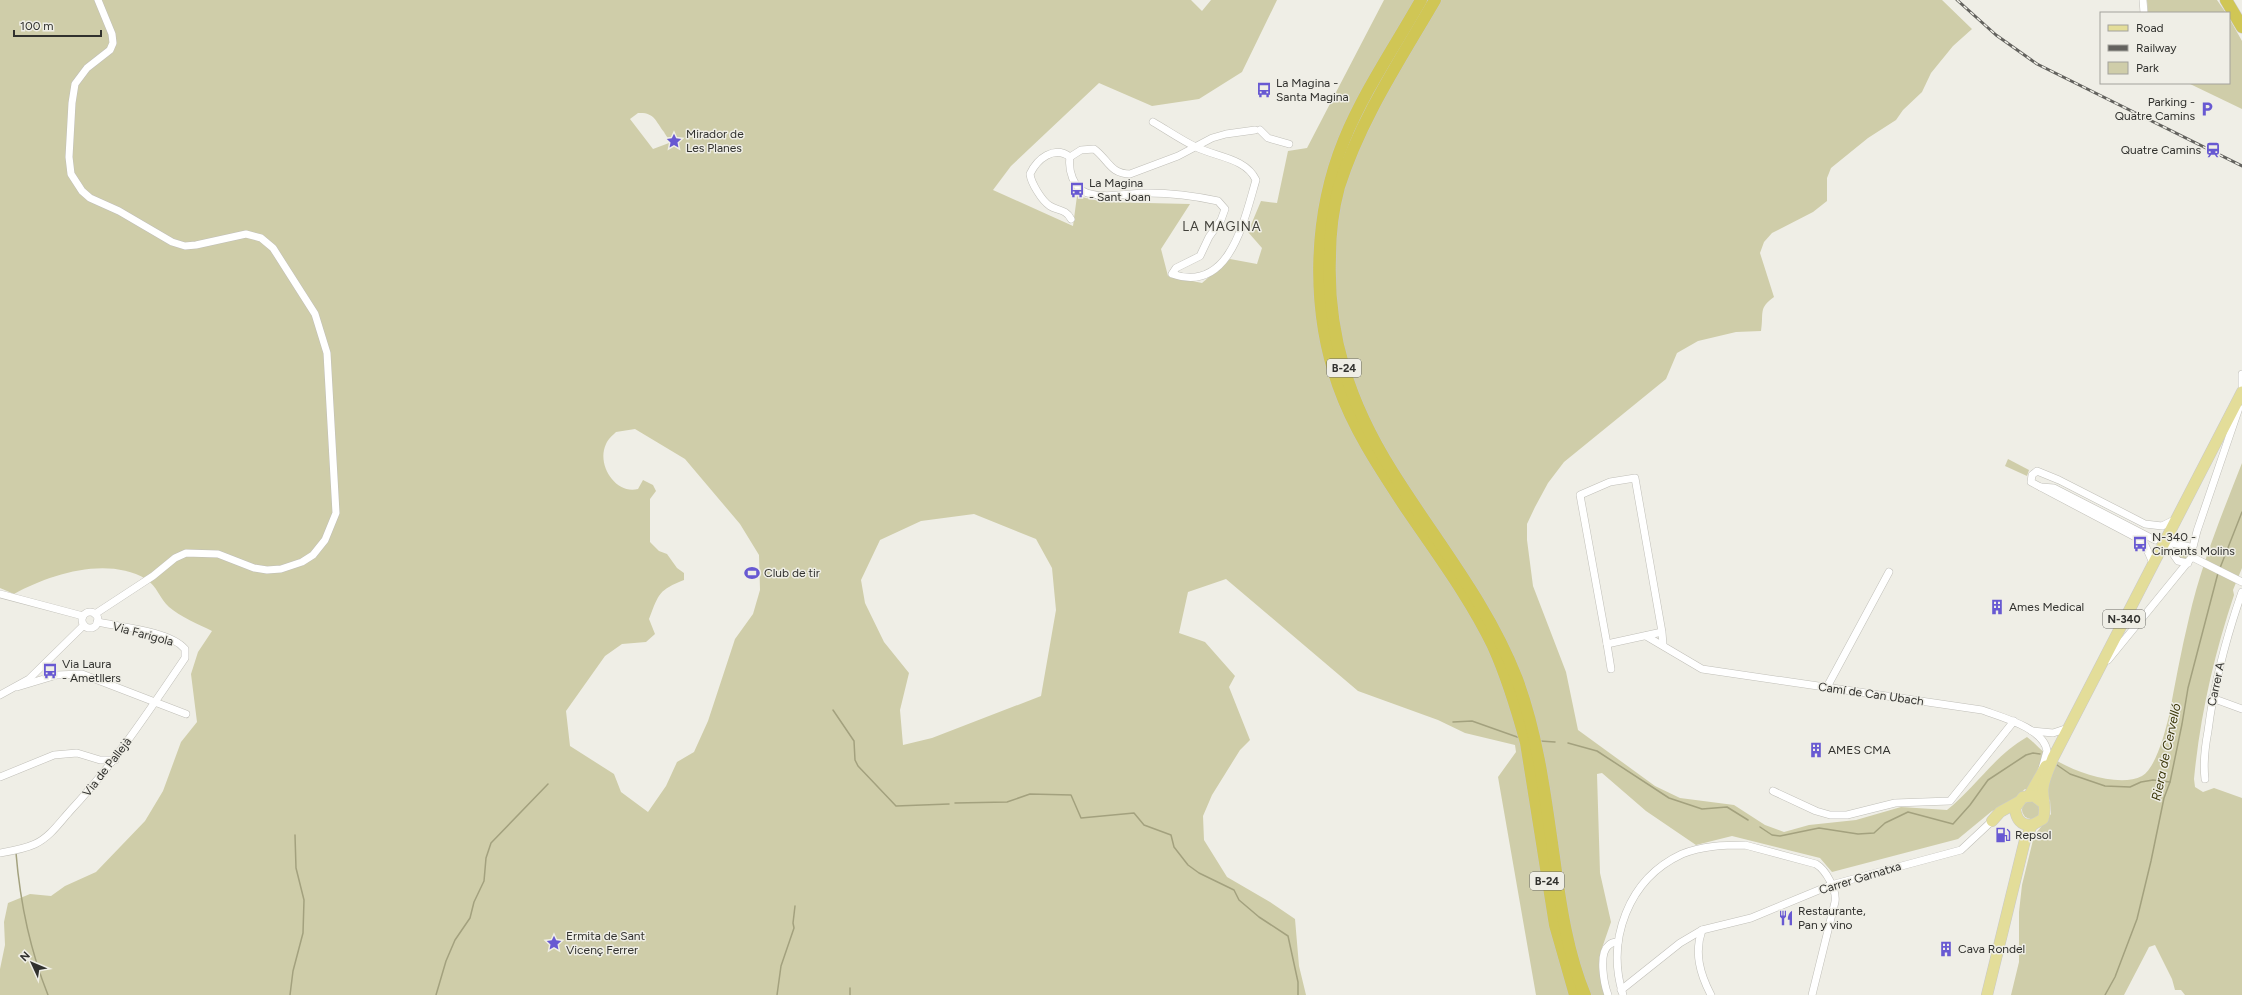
<svg xmlns="http://www.w3.org/2000/svg" width="2242" height="995" font-family="Figtree,sans-serif">
<style>
.green{fill:#cfcda9;fill-rule:evenodd}
.lines{fill:none;stroke-linecap:round;stroke-linejoin:round}
.stream{stroke:#a3a17e;stroke-width:1.5}
.street-casing{stroke:#c0bfb8;stroke-width:8}
.primary-casing{stroke:#c9c9c9;stroke-width:12}
.highway-casing{stroke:#c9c9c9;stroke-width:13}
.street{stroke:#fff;stroke-width:7}
.primary{stroke:#e3dd99;stroke-width:11}
.highway{stroke:#d0c655;stroke-width:12}
.rail-casing{stroke:#63625e;stroke-width:3}
.rail{stroke:#efeee6;stroke-width:1.5;stroke-dasharray:4.5;stroke-linecap:butt}
.labels{text-anchor:middle;dominant-baseline:central;stroke-width:3;stroke-linejoin:round;paint-order:stroke}
.shield{fill:#efeee6;stroke:#6a6a65;stroke-width:1}
.shield-label{font-size:11px;font-weight:bold;fill:#31312e}
.poi-label{font-size:12px;fill:#31312e;stroke:#efeee6;text-anchor:start}
.street-label{font-size:12px;fill:#31312e;stroke:#efeee6}
.neighbourhood-label{font-size:13px;letter-spacing:1px;fill:#42413b;stroke:#efeee6}
.water-label{font-size:13px;font-style:italic;fill:#3b3709;stroke:#efeee6}
</style>
<rect width="100%" height="100%" fill="#efeee6"/>
<g class="green">
<path d="M0,0H1191L1202,11L1211,0H1277L1242,72L1199,99L1152,106L1099,83L1011,166L993,190L1073,226L1077,196L1104,202L1190,204L1161,249L1168,276L1202,283L1230,259L1257,264L1262,248L1248,232L1261,201L1277,203L1288,151L1307,148L1384,0H1942L1972,29L1953,46L1931,73L1922,92L1903,110L1896,120L1868,138L1831,168L1827,178V201L1813,212L1772,233L1764,242L1760,253L1774,297C1758,308 1764,313 1761,331L1736,332L1698,341L1677,353L1666,379L1564,462L1548,483L1535,507L1527,524V540L1533,586L1566,672L1578,730L1655,786L1680,798L1734,805L1765,825L1784,832L1809,825L1856,820L1901,807L1947,810C1976,787 1994,756 2027,737C2034,742 2038,748 2045,753C2065,769 2117,789 2142,776C2156,768 2165,732 2169,716C2175,684 2181,651 2189,618C2201,565 2222,514 2242,463V568L2233,590L2234,595C2214,655 2200,716 2194,779L2195,787L2203,792L2214,788L2242,798V995H2185L2181,990H2175L2172,979L2155,945L2149,947L2124,995H2011L2019,962V912L2022,885L2034,836L2051,814L2050,800L2025,789L2007,805L1992,811L1958,839L1832,872L1820,858L1732,836L1696,845L1646,811L1602,773L1597,774L1600,873L1611,922L1601,951L1604,995H1536L1498,777L1516,752L1515,745L1465,733L1438,720L1358,691L1226,579L1188,592L1179,633L1205,642L1235,676L1229,687L1250,740L1240,750L1212,795L1203,816L1204,840L1227,877L1270,902L1295,919L1299,966L1306,995H0V969L5,945L4,922L8,903L30,894L51,896L65,886L96,872L145,821L163,791L181,742L197,722L191,674L198,652L212,631C200,625 179,616 169,607C160,599 157,586 146,579C107,556 50,574 14,594L0,588ZM638,113C654,112 655,120 664,132C666,136 669,138 669,143L653,149L630,119ZM635,429L685,459L740,524L759,555L760,590L753,614L735,639L708,721L694,752L677,762L666,786L648,812L621,792L614,774L570,746L566,711L605,656L622,644L646,642L655,634L649,619C659,593 659,590 684,580V573L677,568L667,554L659,551L650,542V499L656,491L653,485L643,480L638,489C616,495 596,465 606,444C608,439 613,435 616,432ZM974,514L1036,539L1052,568L1056,610L1041,696L932,738L903,745L900,710L909,673L884,642L865,603L861,580L880,540L921,521Z"/>
<path d="M2147,0H2217L2226,13H2148Z"/>
<path d="M2229,18L2242,41V109L2188,83H2229Z"/>
<path d="M2008,459L2029,470L2027,476L2005,466Z"/>
<path d="M2174,547L2186,549L2188,556L2185,559H2180Z"/>
<circle cx="2031" cy="810" r="9"/>
</g>
<g class="lines">
<g class="stream">
<path d="M2220,568L2242,512"/>
<path d="M833,710L854,741L855,760L858,766L896,806L949,804"/>
<path d="M1453,722L1472,721L1520,738"/>
<path d="M1540,741L1555,742"/>
<path d="M1568,743L1597,751L1669,798L1702,809L1727,807L1748,820"/>
<path d="M2057,765L2070,774L2105,786L2130,787L2141,782L2153,780L2170,782"/>
<path d="M955,803L1007,802L1030,794L1071,795L1081,818L1134,813L1144,825L1171,835L1174,847L1188,865L1199,873L1234,890L1239,900L1259,917L1288,936L1298,982V995"/>
<path d="M1760,827L1772,835L1780,836L1819,828L1858,834L1874,833L1885,823L1908,812L1953,824L1970,805L1988,780L2026,755L2033,753L2040,754"/>
<path d="M16,853C20,901 30,950 48,995"/>
<path d="M850,988V995"/>
<path d="M290,995L293,971L303,933L304,900L296,868L295,835"/>
<path d="M436,995L446,961L455,940L470,918L474,902L484,881L486,858L491,843L548,784"/>
<path d="M777,995L781,966L794,928L793,923L795,906"/>
<path d="M2105,995L2115,977L2137,919L2151,861L2164,798L2170,782L2182,724L2188,688L2218,573"/>
</g>
<g class="street-casing">
<g id="street">
<path d="M2143,0L2144,13"/>
<path d="M1260,130L1268,138L1289,144"/>
<path d="M1070,157C1068,170 1073,188 1087,193C1106,199 1128,193 1148,193C1171,193 1195,196 1218,201L1225,209L1221,220L1209,237L1200,256L1176,268L1172,274C1230,294 1244,220 1256,180C1246,158 1216,157 1196,147C1181,140 1167,130 1153,122"/>
<path d="M1070,157L1081,150L1094,149C1108,159 1110,174 1130,174L1178,156L1212,138L1226,134L1255,130"/>
<path d="M1070,157C1054,145 1037,159 1030,174C1031,183 1042,201 1050,206C1058,211 1066,209 1071,219"/>
<path d="M2242,374V386"/>
<path d="M2041,487L2054,488L2155,540"/>
<path d="M2169,548L2178,561L2188,563"/>
<path d="M2192,551L2197,531L2239,408"/>
<path d="M2192,557L2242,582"/>
<path d="M2153,563L2145,545L2137,538L2031,482L2032,475L2037,471L2059,480L2145,524L2162,526L2176,519"/>
<path d="M0,594L83,616"/>
<circle cx="90" cy="620" r="8"/>
<path d="M95,614L153,576L175,558L186,553L218,554L254,568L267,570L281,569L302,562L313,555L325,540L336,513L327,353L315,314L273,248L261,238L246,234L196,245L185,246L172,242L119,211L90,198L82,191L71,174L69,157L72,103L75,84L87,68L110,50L113,43L112,34L98,0"/>
<path d="M1662,632L1607,644L1580,495L1610,482L1635,478L1662,632L1663,645"/>
<path d="M1646,636L1702,669L1982,710C2001,717 2044,728 2047,751L2042,769"/>
<path d="M1607,644L1611,669"/>
<path d="M2108,660L2192,557V551L2190,547L2172,543"/>
<path d="M17,687L57,675L82,674L186,714"/>
<path d="M1827,687L1889,572"/>
<path d="M0,695L29,679L84,625"/>
<path d="M2212,698L2242,709"/>
<path d="M2032,731L2053,733L2068,728"/>
<path d="M0,777L54,755L77,753L100,760H115"/>
<path d="M2205,779C2203,763 2205,747 2208,731C2214,683 2226,638 2242,592"/>
<path d="M1773,791L1816,811L1830,815H1847L1895,803L1950,801L2014,721"/>
<path d="M0,853C12,851 24,849 35,844C50,837 60,822 70,811C114,764 149,711 185,658V649C170,631 121,627 97,622"/>
<path d="M1702,930C1694,953 1700,974 1711,995"/>
<path d="M1621,990L1680,943L1702,930L1751,918L1831,885L1961,850L1992,821"/>
<path d="M1608,995C1604,984 1598,953 1609,945C1611,943 1615,942 1618,942"/>
<path d="M1623,995C1606,940 1628,879 1682,854C1702,846 1723,845 1745,845L1816,864C1826,870 1837,890 1835,902L1812,995"/>
</g>
</g>
<g class="primary-casing">
<g id="primary">
<path d="M2029,796L2046,766"/>
<path d="M2043,803L2034,796L2023,797L2015,808C2016,819 2021,826 2032,825L2043,819C2047,809 2042,798 2043,788C2044,778 2050,767 2053,758L2242,392"/>
<path d="M1992,821L2000,812L2018,802"/>
<path d="M1987,995L2025,840L2032,825"/>
</g>
</g>
<g class="highway-casing">
<g id="highway">
<path d="M1421,0C1395,46 1364,91 1344,140C1313,216 1311,308 1338,385C1353,428 1378,466 1403,504C1434,550 1469,596 1493,646C1507,677 1517,710 1526,743L1555,925L1575,995"/>
<path d="M1435,0C1400,60 1360,120 1339,187C1333,209 1330,234 1330,257C1327,336 1350,404 1392,471C1435,540 1487,602 1517,679C1539,738 1546,802 1555,864C1561,908 1568,954 1585,995"/>
<path d="M2226,0L2242,27"/>
</g>
</g>
<use href="#street" class="street"/>
<use href="#primary" class="primary"/>
<use href="#highway" class="highway"/>
<g class="rail-casing">
<path id="rail" d="M1957,0L1996,35L2037,64L2242,166"/>
</g>
<use href="#rail" class="rail"/>
</g>
<defs>
<g id="bus-bare" transform="scale(1.2)"><path d="M-5-6H5V4H4V6H2V4H-2V6H-4V4H-5ZM-3.5-4V0h7V-4ZM-3.5 1.2v1.5H-2V1.2ZM2 1.2v1.5H3.5V1.2Z" fill="#6859d2" stroke="#efeee6" stroke-width="2.5" paint-order="stroke"/></g>
<g id="parking-bare" transform="scale(1.2)"><path d="M-3.5-5.5H1a3.5 3.5 0 0 1 0 7H-1V5.5H-3.5ZM-1-3.4V-.6H.8a1.4 1.4 0 0 0 0-2.8Z" fill="#6859d2" stroke="#efeee6" stroke-width="2.5" paint-order="stroke"/></g>
<g id="sight-bare" transform="scale(1.2)"><path d="M0-6L1.8-2.2L6-1.7L2.9 1.2L3.7 5.4L0 3.3L-3.7 5.4L-2.9 1.2L-6-1.7L-1.8-2.2Z" fill="#6859d2" stroke="#efeee6" stroke-width="2.5" paint-order="stroke"/></g>
<g id="station-bare" transform="scale(1.2)"><path d="M-3-6H3Q5-6 5-4V2Q5 4 3 4L4.5 6H3L1.5 4h-3L-3 6H-4.5L-3 4Q-5 4-5 2V-4Q-5-6-3-6ZM-3.5-4v3h7v-3ZM-3.5 1v1.5H-2V1ZM2 1v1.5H3.5V1Z" fill="#6859d2" stroke="#efeee6" stroke-width="2.5" paint-order="stroke"/></g>
<g id="stadium-bare" transform="scale(1.2)"><path d="M0-5a6.5 5 0 1 0 0 10a6.5 5 0 1 0 0-10ZM-3.5-1.8h7v3.6h-7Z" fill="#6859d2" stroke="#efeee6" stroke-width="2.5" paint-order="stroke"/></g>
<g id="building-bare" transform="scale(1.2)"><path d="M-4-6H4V6H1V3H-1V6H-4ZM-2.5-4.3h1.7v1.8h-1.7ZM.8-4.3h1.7v1.8H.8ZM-2.5-1h1.7V.8h-1.7ZM.8-1h1.7V.8H.8Z" fill="#6859d2" stroke="#efeee6" stroke-width="2.5" paint-order="stroke"/></g>
<g id="fuel-bare" transform="scale(1.2)"><path d="M-5.5-6h7V0h2V4h1.3V-2.5L3-4.5l.8-.8L6-3V5H2.5V1h-1V6h-7ZM-4.2-4.7v3.2H.2V-4.7Z" fill="#6859d2" stroke="#efeee6" stroke-width="2.5" paint-order="stroke"/></g>
<g id="restaurant-bare" transform="scale(1.2)"><path d="M-5-6h1v4h1v-4h1v4h1v-4h1v5L-1.5 .5V6h-2V.5L-5-1ZM5-6V6H3V1.5H1.5Q1.5-4 5-6Z" fill="#6859d2" stroke="#efeee6" stroke-width="2.5" paint-order="stroke"/></g>
</defs>
<g fill-rule="evenodd">
<use href="#bus-bare" x="1264" y="90"/>
<use href="#parking-bare" x="2207" y="109"/>
<use href="#sight-bare" x="674" y="141"/>
<use href="#station-bare" x="2213" y="150"/>
<use href="#bus-bare" x="1077" y="190"/>
<use href="#bus-bare" x="2140" y="544"/>
<use href="#stadium-bare" x="752" y="573"/>
<use href="#building-bare" x="1997" y="607"/>
<use href="#bus-bare" x="50" y="671"/>
<use href="#building-bare" x="1816" y="750"/>
<use href="#fuel-bare" x="2003" y="835"/>
<use href="#restaurant-bare" x="1786" y="918"/>
<use href="#sight-bare" x="554" y="943"/>
<use href="#building-bare" x="1946" y="949"/>
</g>
<g class="labels">
<g class="shield">
<rect x="1327" y="359" width="34" height="18" rx="3"/>
<rect x="2103" y="610" width="42" height="18" rx="3"/>
<rect x="1530" y="872" width="34" height="18" rx="3"/>
</g>
<g class="shield-label">
<text x="1344" y="368">B-24</text>
<text x="2124" y="619">N-340</text>
<text x="1547" y="881">B-24</text>
</g>
<g class="poi-label">
<text x="1276" y="83">La Magina -<tspan x="1276" dy="14">Santa Magina</tspan></text>
<text x="2195" y="102" text-anchor="end">Parking -<tspan x="2195" dy="14">Quatre Camins</tspan></text>
<text x="686" y="134">Mirador de<tspan x="686" dy="14">Les Planes</tspan></text>
<text x="2201" y="150" text-anchor="end">Quatre Camins</text>
<text x="1089" y="183">La Magina<tspan x="1089" dy="14">- Sant Joan</tspan></text>
<text x="2152" y="537">N-340 -<tspan x="2152" dy="14">Ciments Molins</tspan></text>
<text x="764" y="573">Club de tir</text>
<text x="2009" y="607">Ames Medical</text>
<text x="62" y="664">Via Laura<tspan x="62" dy="14">- Ametllers</tspan></text>
<text x="1828" y="750">AMES CMA</text>
<text x="2015" y="835">Repsol</text>
<text x="1798" y="911">Restaurante,<tspan x="1798" dy="14">Pan y vino</tspan></text>
<text x="566" y="936">Ermita de Sant<tspan x="566" dy="14">Vicenç Ferrer</tspan></text>
<text x="1958" y="949">Cava Rondel</text>
</g>
<g class="street-label">
<text transform="translate(143 634) rotate(15)">Via Farigola</text>
<text transform="translate(2216 684) rotate(-78)">Carrer A</text>
<text transform="translate(1871 694) rotate(8)">Camí de Can Ubach</text>
<text transform="translate(107 767) rotate(-52)">Via de Pallejà</text>
<text transform="translate(1860 878) rotate(-17)">Carrer Garnatxa</text>
</g>
<g class="neighbourhood-label">
<text x="1222" y="226">LA MAGINA</text>
</g>
<g class="water-label">
<text transform="translate(2166 752) rotate(-78)">Riera de Cervelló</text>
</g>
</g>
<rect x="2100" y="12" width="130" height="72" fill="#efeee6" stroke="#a3a29c"/>
<rect x="2108" y="25" width="20" height="6" fill="#e3dd99" stroke="#a3a29c"/>
<text x="2136" y="32" font-size="12" fill="#31312e">Road</text>
<rect x="2108" y="45" width="20" height="6" fill="#63625e" stroke="#a3a29c"/>
<text x="2136" y="52" font-size="12" fill="#31312e">Railway</text>
<rect x="2108" y="62" width="20" height="12" fill="#cfcda9" stroke="#a3a29c"/>
<text x="2136" y="72" font-size="12" fill="#31312e">Park</text>
<g transform="translate(32 963) rotate(314)" stroke="#efeee6" stroke-width="3" paint-order="stroke">
<path d="M0-3L7 15L0 10L-7 15Z" fill="#31312e"/>
<text y="-6" font-size="11" font-weight="bold" text-anchor="middle" fill="#31312e">N</text>
</g>
<path d="M14 30v6h87v-6" fill="none" stroke="#31312e" stroke-width="2"/>
<text x="20" y="30" font-size="12" fill="#31312e" stroke="#efeee6" stroke-width="3" paint-order="stroke">100 m</text>
</svg>
